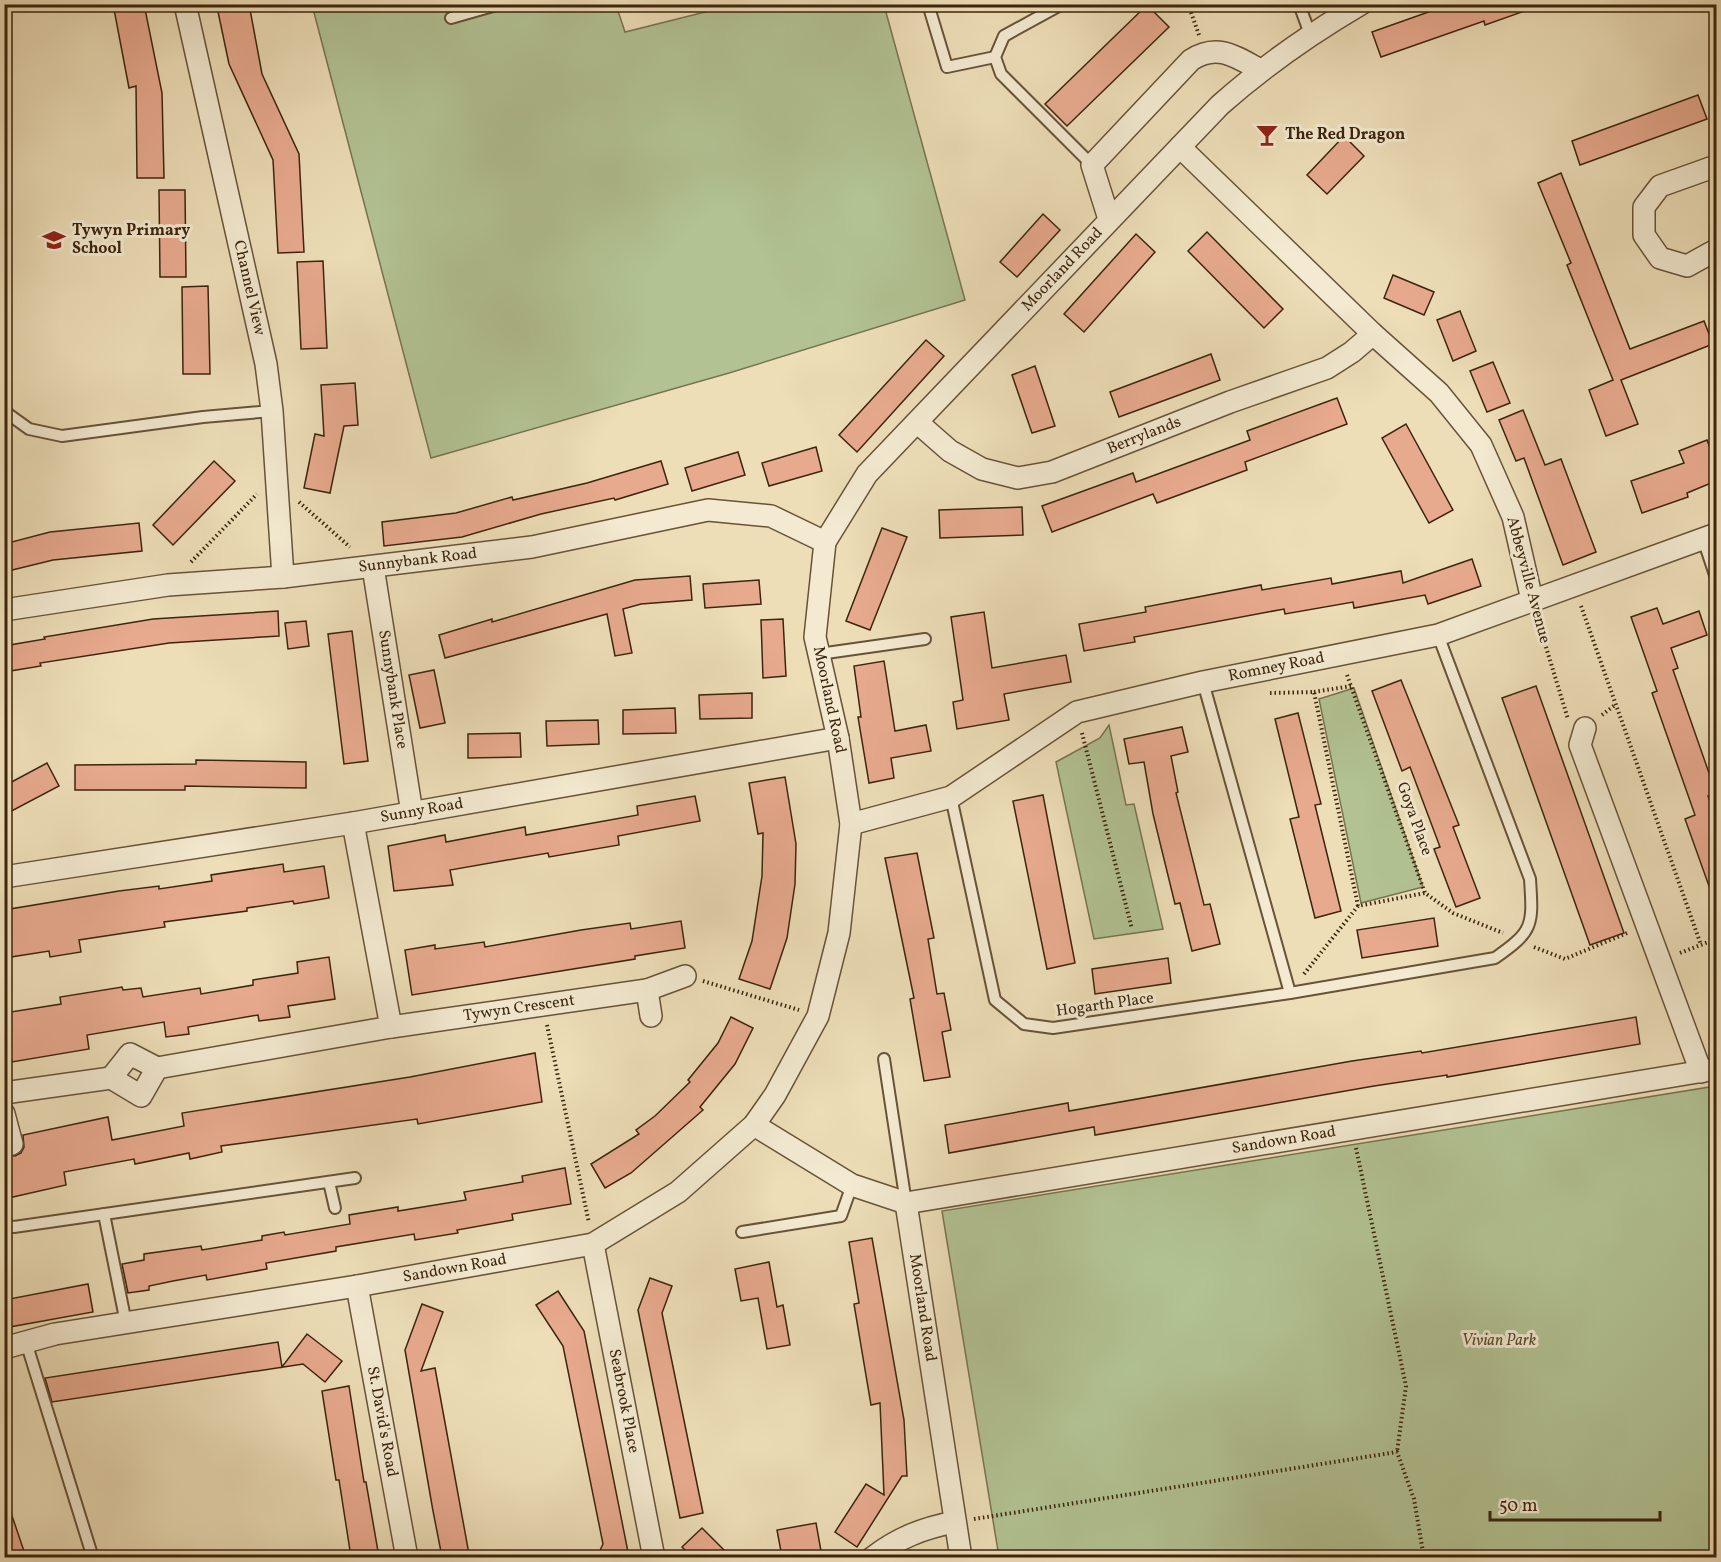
<svg xmlns="http://www.w3.org/2000/svg" width="1721" height="1562" font-family="Vollkorn,serif">
<style>
.green{fill:#b2c293;stroke:#777450;stroke-width:1.5}
.building{fill:#e8aa8f;stroke:#3c250c;stroke-width:1.5}
.lines{fill:none;stroke-linecap:round;stroke-linejoin:round}
.service-casing{stroke:#685337;stroke-width:14}
.minor-casing{stroke:#685337;stroke-width:24}
.path{stroke:#3c250c;stroke-width:4;stroke-dasharray:1.5 3;stroke-linecap:butt}
.service{stroke:#f3ead1;stroke-width:10}
.minor{stroke:#f3ead1;stroke-width:21}
.labels{text-anchor:middle;dominant-baseline:central;stroke-width:6;stroke-linejoin:round;paint-order:stroke}
.poi-label{font-size:16px;font-weight:bold;fill:#3c250c;stroke:#f3ead1;text-anchor:start}
.street-label{font-size:16px;fill:#3c250c;stroke:#f3ead1}
.park-label{font-size:16px;font-style:italic;fill:#5a4c2e;stroke:#f3ead1}
</style>
<rect width="100%" height="100%" fill="#eddeb8"/>
<filter id="stains"><feTurbulence type="fractalNoise" baseFrequency=".00333" numOctaves="4"/><feColorMatrix values="0 0 0 0 .2 0 0 0 0 .09 0 0 0 0 .02 0 0 0 .5 -.17"/></filter>
<radialGradient id="worn" r=".72"><stop offset=".6" stop-color="#630" stop-opacity="0"/><stop offset="1" stop-color="#630" stop-opacity=".3"/></radialGradient>
<g class="green">
<path d="M312,5H616L625,32L733,5H884L965,300L729,373L431,458Z"/>
<path d="M1354,688L1423,887L1361,903L1319,699Z"/>
<path d="M1109,725L1126,805L1134,804L1163,929L1094,939L1056,762L1100,738Z"/>
<path d="M1716,1086V1557H999L942,1211Z"/>
</g>
<g class="building">
<path d="M113,4H144L162,93L164,178H137L136,86L129,88Z"/>
<path d="M230,4H249L262,74L299,154L304,252L278,253L273,160L229,64L217,7Z"/>
<path d="M1451,4H1535L1536,7L1485,25L1484,21L1381,57L1372,32Z"/>
<path d="M1147,5L1169,27L1067,126L1045,104Z"/>
<path d="M1698,95L1707,119L1580,165L1572,141Z"/>
<path d="M1344,136L1364,156L1327,194L1307,175Z"/>
<path d="M1561,173L1630,349L1704,321L1713,344L1621,380L1638,424L1606,436L1589,390L1613,380L1567,265L1571,263L1538,183Z"/>
<path d="M159,190H185L186,277H160Z"/>
<path d="M1043,214L1060,230L1017,277L1000,262Z"/>
<path d="M1207,232L1283,309L1264,328L1188,251Z"/>
<path d="M1136,234L1155,252L1084,332L1064,314Z"/>
<path d="M323,261L327,348L301,349L297,262Z"/>
<path d="M1393,275L1434,292L1424,315L1384,298Z"/>
<path d="M208,286L210,374H183L182,287Z"/>
<path d="M1460,311L1476,351L1453,361L1437,320Z"/>
<path d="M926,340L944,356L857,452L839,435Z"/>
<path d="M1211,354L1220,380L1119,417L1110,392Z"/>
<path d="M1493,362L1510,403L1487,412L1470,371Z"/>
<path d="M1035,366L1055,426L1032,433L1012,375Z"/>
<path d="M355,383L358,425L344,426L330,493L304,488L315,434L324,436L321,385Z"/>
<path d="M1337,398L1347,424L1245,462L1247,470L1157,503L1153,494L1052,532L1042,506L1133,473L1136,482L1250,440L1247,431Z"/>
<path d="M1523,410L1545,465L1561,459L1596,552L1563,565L1524,458L1516,461L1499,420Z"/>
<path d="M1406,424L1453,510L1429,523L1382,438Z"/>
<path d="M1707,440L1716,464V481L1687,493L1688,497L1642,513L1631,481L1684,463L1679,451Z"/>
<path d="M816,447L822,471L769,486L762,463Z"/>
<path d="M738,452L745,475L692,491L685,468Z"/>
<path d="M214,461L235,481L173,545L153,525Z"/>
<path d="M661,461L668,484L615,500L614,498L541,514L462,537L384,546L382,522L456,513L512,497L513,500L587,483Z"/>
<path d="M1022,507L1023,535L940,538L939,510Z"/>
<path d="M139,523L142,551L53,560L4,572V544L50,532Z"/>
<path d="M882,528L907,537L870,630L846,621Z"/>
<path d="M1472,559L1481,586L1428,604L1425,595L1354,608L1353,602L1285,614L1284,609L1134,637L1135,642L1084,651L1079,624L1146,612L1145,607L1261,585L1262,590L1331,578L1332,584L1401,571L1403,583Z"/>
<path d="M690,576L692,600L641,604L623,609L632,653L615,656L607,614L445,658L439,635L492,619V622L635,580Z"/>
<path d="M759,580L761,604L705,608L703,584Z"/>
<path d="M1657,608L1663,624L1699,611L1707,635L1671,648L1678,668L1673,670L1716,793L1708,796L1716,820V899L1714,900L1685,819L1695,815L1652,693L1657,691L1631,617Z"/>
<path d="M278,611L279,636L169,643L40,663L41,666L4,672V646L45,639L44,637L153,619Z"/>
<path d="M984,612L992,668L1066,655L1071,682L1004,694L1009,720L957,729L953,702L963,700L951,617Z"/>
<path d="M783,619L786,676L763,678L761,620Z"/>
<path d="M306,621L309,646L288,649L285,623Z"/>
<path d="M352,631L368,761L344,764L328,634Z"/>
<path d="M884,661L895,731L926,725L931,751L891,758L894,778L869,783L858,717H861L854,666Z"/>
<path d="M434,670L445,723L420,728L409,675Z"/>
<path d="M1401,680L1459,825L1453,827L1480,898L1456,907L1434,849L1440,847L1410,767L1402,771L1372,691Z"/>
<path d="M1536,686L1624,933L1590,945L1502,698Z"/>
<path d="M752,693V718L700,719L699,695Z"/>
<path d="M675,708L676,733L623,734V710Z"/>
<path d="M1298,713L1321,804L1315,805L1341,911L1315,918L1290,819L1299,817L1275,719Z"/>
<path d="M598,720L599,744L547,746L546,721Z"/>
<path d="M1182,727L1188,752L1171,756L1178,792L1176,793L1204,905L1210,904L1220,944L1192,951L1180,903L1175,904L1153,814L1144,762L1129,764L1124,739Z"/>
<path d="M520,733L521,757L468,758V734Z"/>
<path d="M196,760L306,762V788L185,786V790H75V765L196,764Z"/>
<path d="M47,763L59,786L4,815V786Z"/>
<path d="M785,777L796,844L795,884L787,938L770,989L739,979L752,941L762,876L763,833L758,834L749,783Z"/>
<path d="M1043,795L1075,963L1047,969L1013,801Z"/>
<path d="M695,796L700,821L618,836L619,845L549,857L548,853L450,870L453,885L394,891L388,846L445,835L446,842L525,827L526,835L638,815L637,806Z"/>
<path d="M917,853L934,938L928,939L937,994L944,993L951,1030L942,1032L950,1077L924,1081L910,999L914,998L885,858Z"/>
<path d="M283,864L284,872L324,866L329,898L294,904L293,901L247,908V911L164,922L165,927L79,940L81,952L50,957L49,951L4,958V910L119,891L159,886V889L212,881L211,875Z"/>
<path d="M1434,918L1438,946L1362,958L1357,930Z"/>
<path d="M681,921L685,948L635,956V959L412,995L405,950L435,945V949L484,942L485,947L581,930L630,923L631,929Z"/>
<path d="M329,957L335,999L288,1006L290,1017L259,1021L258,1015L188,1027L189,1034L166,1037L164,1022L87,1035L89,1049L12,1062L4,1013L61,1004L60,997L122,987L123,990L141,988L143,997L200,988L201,994L253,985V980L298,973L297,962Z"/>
<path d="M1168,958L1171,983L1095,994L1092,969Z"/>
<path d="M731,1017L753,1028L735,1064L700,1107L703,1110L631,1173L605,1188L591,1164L639,1134L636,1130L655,1116L690,1082L688,1080L718,1043Z"/>
<path d="M1636,1017L1640,1044L1447,1077V1075L1374,1086L1095,1135L1094,1127L949,1153L945,1125L1068,1103L1069,1111L1352,1061L1421,1051L1422,1053Z"/>
<path d="M535,1053L542,1102L418,1124L417,1119L221,1146L222,1152L190,1159L189,1153L135,1164L134,1159L64,1172L66,1185L4,1199V1154L15,1156L21,1153L24,1147L23,1135L108,1117L112,1140L184,1126L182,1113L410,1077Z"/>
<path d="M565,1168L571,1204L512,1214L513,1220L457,1230L458,1233L415,1240L414,1234L336,1247V1251L266,1263L267,1269L207,1280L206,1275L173,1281L149,1286V1290L128,1293L122,1264L144,1260V1254L201,1246L202,1250L262,1240V1236L284,1232L285,1235L350,1224L349,1215L398,1207V1211L466,1200L464,1192L523,1182L522,1176Z"/>
<path d="M872,1238L904,1420L907,1476H902L857,1547L835,1532L866,1484L884,1495L880,1403L871,1405L854,1304L859,1303L849,1242Z"/>
<path d="M769,1262L777,1307L783,1305L790,1345L767,1349L758,1298L741,1301L735,1269Z"/>
<path d="M650,1278L672,1286L662,1313L703,1513L680,1518L638,1310Z"/>
<path d="M88,1284L93,1312L4,1328V1300Z"/>
<path d="M558,1291L584,1331L629,1557H597L603,1544L563,1346L536,1305Z"/>
<path d="M422,1304L443,1312L421,1371L435,1368L469,1554L446,1557H442L433,1511L405,1350Z"/>
<path d="M307,1334L342,1361L325,1382L303,1364L52,1402L45,1378L278,1342L282,1367Z"/>
<path d="M349,1386L364,1482H366L379,1557H351L339,1480H336L322,1391Z"/>
<path d="M8,1504L26,1557H4V1505Z"/>
<path d="M816,1523L821,1551L782,1557L777,1530Z"/>
<path d="M702,1528L731,1557H692L682,1547Z"/>
</g>
<g class="lines">
<g class="service-casing">
<g id="service">
<path d="M928,4L947,67L995,57"/>
<path d="M1062,4L1004,36L995,57L1001,74L1092,165"/>
<path d="M1299,4L1310,34"/>
<path d="M451,18L500,4"/>
<path d="M4,411L29,429L62,436L203,417L272,411"/>
<path d="M1703,539L1716,578"/>
<path d="M819,654L925,639"/>
<path d="M1203,682L1290,993"/>
<path d="M951,797L995,1000L1024,1024L1053,1028L1290,993L1495,958C1534,931 1533,925 1530,879L1438,635"/>
<path d="M884,1059L906,1203"/>
<path d="M329,1182L335,1208"/>
<path d="M104,1214L126,1323"/>
<path d="M4,1225L14,1227L355,1178"/>
<path d="M742,1232L841,1216L852,1185"/>
<path d="M26,1342L93,1558"/>
</g>
</g>
<g class="minor-casing">
<g id="minor">
<path id="s1" d="M185,4L266,364L272,411L283,577"/>
<path d="M1180,147L1373,334L1439,393L1481,445L1513,517L1532,600"/>
<path d="M1716,166L1660,186L1644,207V235L1660,258L1687,266L1716,250"/>
<path d="M1109,219L1092,165L1191,60C1217,43 1235,56 1260,70"/>
<path id="s2" d="M918,423L950,451L982,469L1018,478L1052,472L1230,402L1327,368L1352,352L1373,334"/>
<path id="s3" d="M373,567L412,813"/>
<path id="s4" d="M4,610L168,585L283,577L532,547L708,510L771,516L825,542"/>
<path d="M1585,728L1580,745L1701,1072"/>
<path d="M353,823L391,1027"/>
<path id="s5" d="M851,824L951,797L1077,712L1203,682L1438,635L1716,534"/>
<path id="s6" d="M4,877L353,823L838,738"/>
<path d="M647,990L651,1016"/>
<path id="s7" d="M111,1078L130,1054L157,1068L391,1027L647,990L685,976"/>
<path d="M111,1078L141,1096L157,1068"/>
<path d="M4,1093L111,1078"/>
<path d="M4,1114L12,1144"/>
<path id="s8" d="M754,1125L852,1185L906,1203L1716,1069"/>
<path id="s9" d="M906,1203L961,1558"/>
<path id="s10" d="M593,1244L654,1558"/>
<path id="s11" d="M357,1286L407,1558"/>
<path id="s12" d="M4,1348L55,1334L357,1286L593,1244L678,1192L754,1125L775,1095L818,1016L839,933L851,824L838,738L815,637L825,542L867,474L1220,105C1264,66 1310,34 1361,4"/>
<path d="M872,1558C898,1538 923,1528 955,1522"/>
</g>
</g>
<g class="path">
<path d="M1188,4L1199,35"/>
<path d="M299,502L350,547"/>
<path d="M191,562L257,494"/>
<path d="M1581,606L1701,945"/>
<path d="M1538,621L1568,719"/>
<path d="M1347,675L1425,893L1453,913L1503,933"/>
<path d="M1314,692L1351,686"/>
<path d="M1270,693L1314,692L1358,906"/>
<path d="M1602,715L1615,705"/>
<path d="M1082,733L1132,929"/>
<path d="M1534,947L1565,959L1627,933"/>
<path d="M1680,953L1716,939"/>
<path d="M1304,974L1358,906L1425,893"/>
<path d="M703,981L799,1010"/>
<path d="M547,1025L589,1223"/>
<path d="M1356,1148L1406,1386L1397,1452"/>
<path d="M974,1519L1397,1452L1414,1499L1424,1558"/>
</g>
<use href="#service" class="service"/>
<use href="#minor" class="minor"/>
</g>
<defs>
<g id="bar-bare" transform="scale(1.8)"><path d="M-6-5H6L.8 .8V4.5H3.5V6h-7V4.5H-.8V.8Z" fill="#8f2418" stroke="#f3ead1" stroke-width="2.5" paint-order="stroke"/></g>
<g id="school-bare" transform="scale(1.8)"><path d="M0-5L7-2L0 1L-7-2ZM-4 1L0 2.5L4 1V4Q0 6-4 4Z" fill="#8f2418" stroke="#f3ead1" stroke-width="2.5" paint-order="stroke"/></g>
</defs>
<g fill-rule="evenodd">
<use href="#bar-bare" x="1267" y="135"/>
<use href="#school-bare" x="54" y="240"/>
</g>
<g class="labels">
<g class="poi-label">
<text x="1285" y="135">The Red Dragon</text>
<text x="72" y="231">Tywyn Primary<tspan x="72" dy="18">School</tspan></text>
</g>
<g class="street-label">
<text stroke="none"><textPath href="#s12" startOffset="1770">Moorland Road</textPath></text>
<text stroke="none"><textPath href="#s1" startOffset="291">Channel View</textPath></text>
<text stroke="none"><textPath href="#s2" startOffset="250">Berrylands</textPath></text>
<text stroke="none"><textPath href="#s4" startOffset="417">Sunnybank Road</textPath></text>
<text transform="translate(1528 580) rotate(75)">Abbeyville Avenue</text>
<text stroke="none"><textPath href="#s5" startOffset="460">Romney Road</textPath></text>
<text stroke="none"><textPath href="#s3" startOffset="124">Sunnybank Place</textPath></text>
<text transform="translate(829 700) rotate(78)">Moorland Road</text>
<text stroke="none"><textPath href="#s6" startOffset="423">Sunny Road</textPath></text>
<text transform="translate(1414 819) rotate(70)">Goya Place</text>
<text transform="translate(1105 1005) rotate(-8)">Hogarth Place</text>
<text stroke="none"><textPath href="#s7" startOffset="428">Tywyn Crescent</textPath></text>
<text stroke="none"><textPath href="#s8" startOffset="555">Sandown Road</textPath></text>
<text stroke="none"><textPath href="#s12" startOffset="458">Sandown Road</textPath></text>
<text stroke="none"><textPath href="#s9" startOffset="106">Moorland Road</textPath></text>
<text stroke="none"><textPath href="#s10" startOffset="160">Seabrook Place</textPath></text>
<text stroke="none"><textPath href="#s11" startOffset="138">St. David's Road</textPath></text>
</g>
<g class="park-label">
<text x="1499" y="1341">Vivian Park</text>
</g>
</g>
<rect width="1721" height="1562" fill="none" stroke="#eddeb8" stroke-width="24"/>
<rect x="6" y="6" width="1709" height="1550" fill="none" stroke="#3c250c" stroke-width="3"/>
<rect x="12" y="12" width="1697" height="1538" fill="none" stroke="#3c250c" stroke-width="1.5"/>
<path d="M1490 1511v9h170v-9" fill="none" stroke="#3c250c" stroke-width="3"/>
<text x="1499" y="1511" font-size="18" fill="#3c250c" stroke="#f3ead1" stroke-width="4.5" paint-order="stroke">50 m</text>
<rect width="100%" height="100%" filter="url(#stains)"/>
<rect width="100%" height="100%" fill="url(#worn)"/>
</svg>
